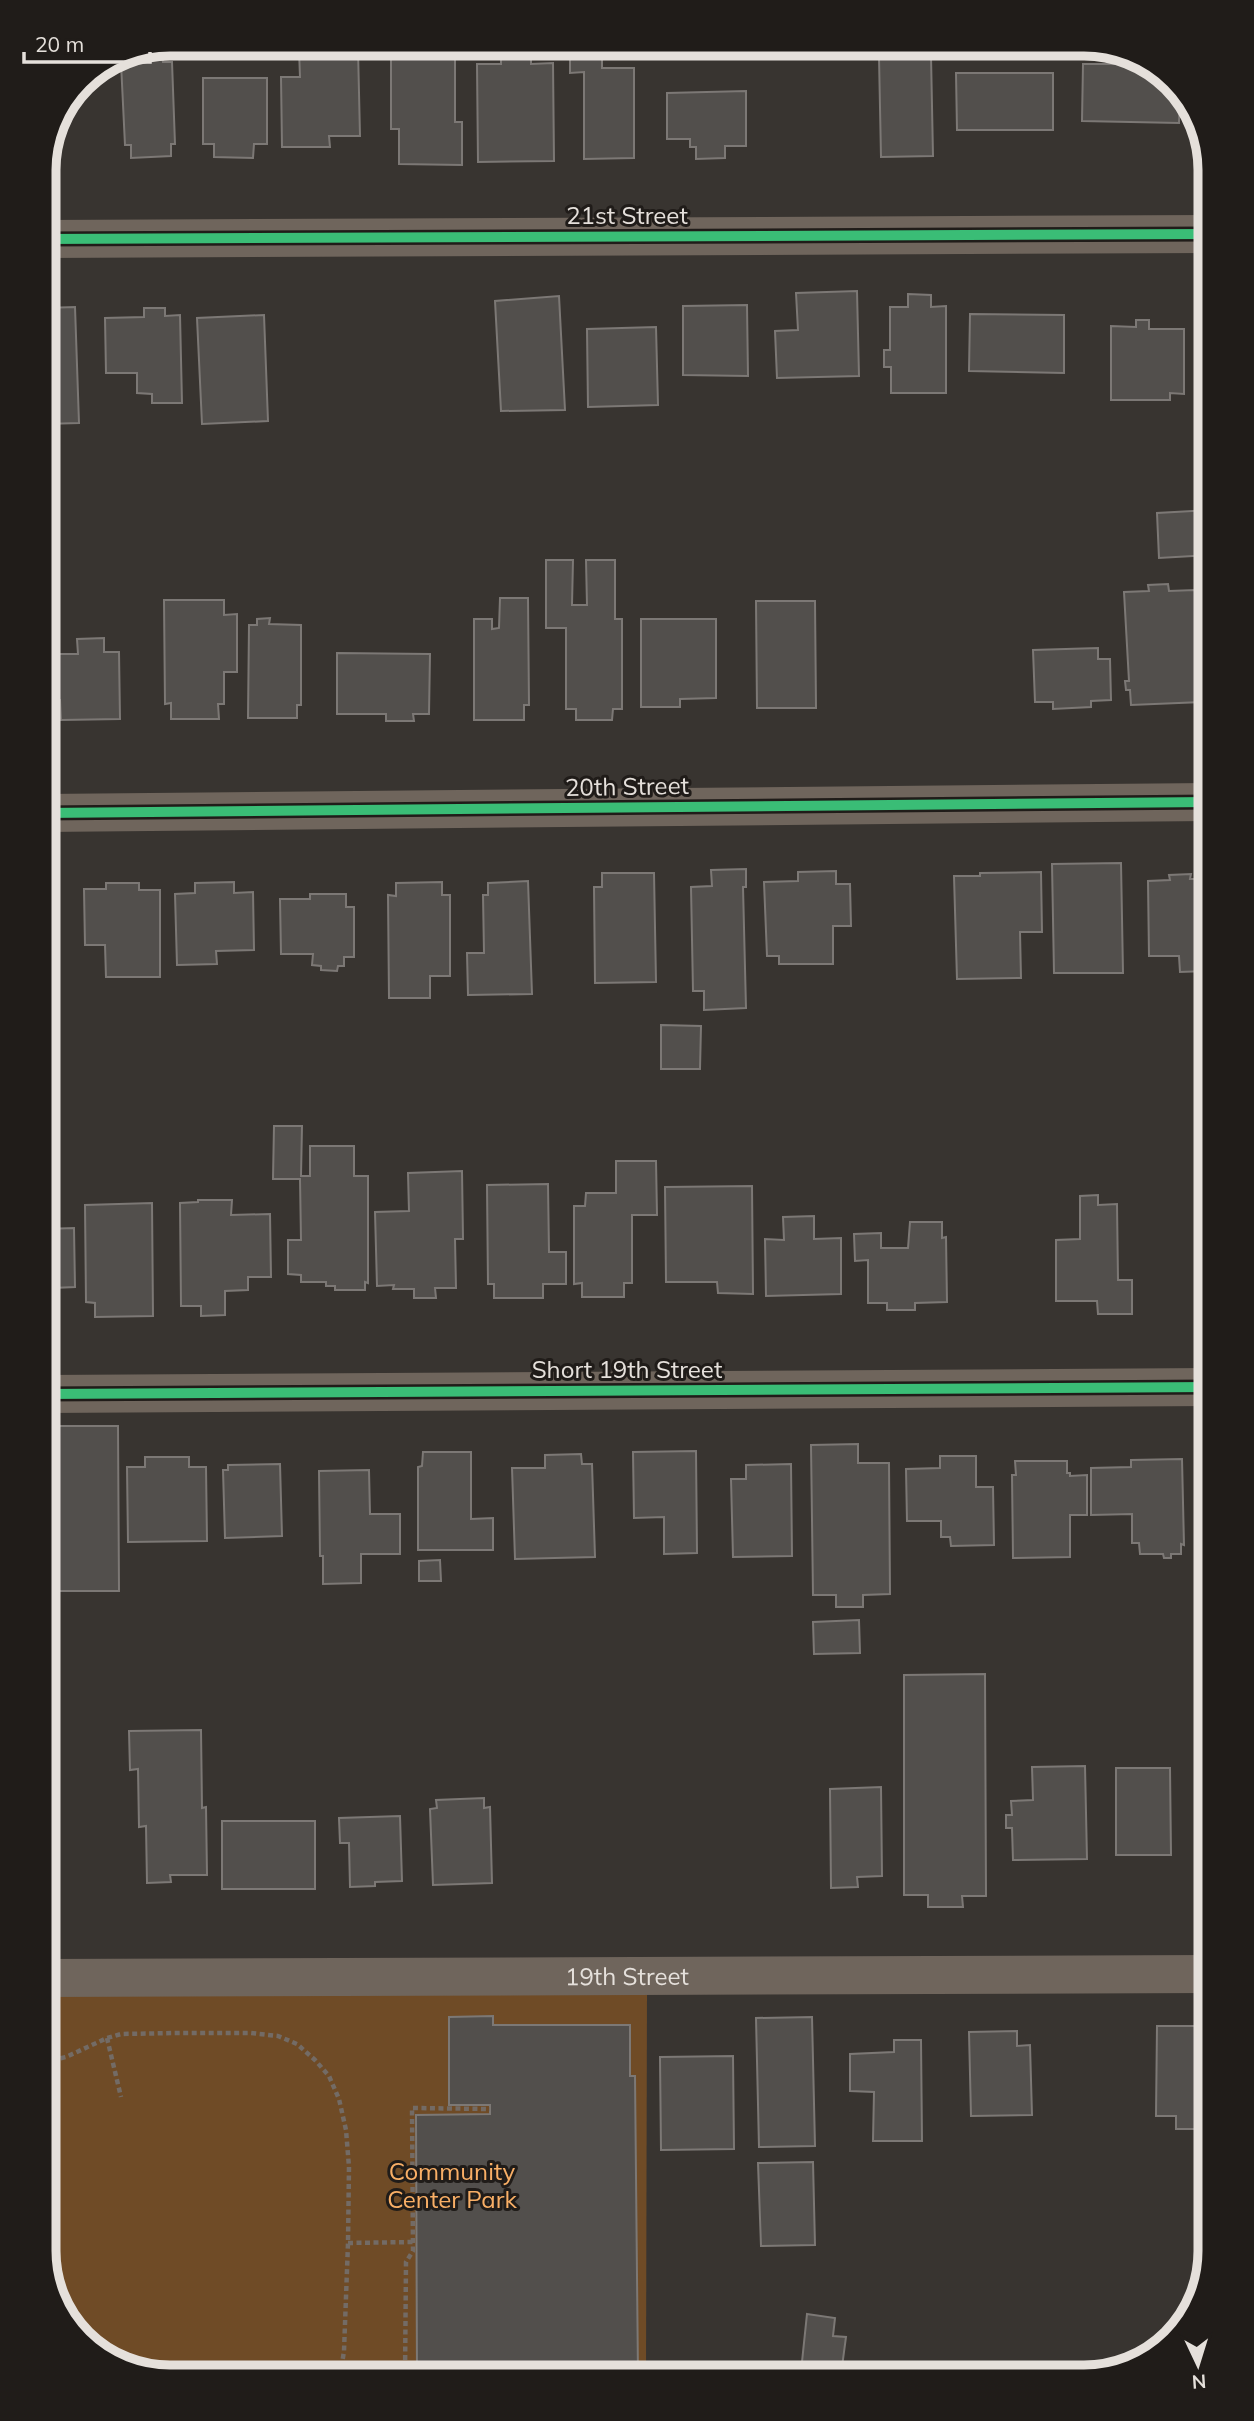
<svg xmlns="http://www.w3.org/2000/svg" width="1254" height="2421" font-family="Mulish,sans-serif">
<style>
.green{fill:#6f4b26}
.building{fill:#524f4c;stroke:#7c7875;stroke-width:2}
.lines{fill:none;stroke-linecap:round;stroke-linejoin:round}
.path{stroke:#736b65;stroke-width:4.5;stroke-dasharray:5 3.5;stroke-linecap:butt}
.minor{stroke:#6f655c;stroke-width:38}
.cycleway-casing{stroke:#201c19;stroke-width:15}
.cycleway{stroke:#3abd76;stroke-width:10}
.labels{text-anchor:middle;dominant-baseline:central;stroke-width:6;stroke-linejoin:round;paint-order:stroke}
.street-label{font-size:24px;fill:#e5e0db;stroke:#201c19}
.park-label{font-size:24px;fill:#f9af66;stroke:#201c19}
.rim{fill:none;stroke:#e5e0db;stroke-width:9}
</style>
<rect width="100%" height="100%" fill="#383430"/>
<path class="green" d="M647,1990L646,2377H162L100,2356L53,2299L44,2251V1995Z"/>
<g class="building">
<path d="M404,44H455V122H462V165L399,164V129H391V50H405Z"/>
<path d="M570,44H602V68H634V158L584,159V72L570,73Z"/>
<path d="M161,46L163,62H172L175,144H171V156L131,158V145H125L121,63H134L133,51Z"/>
<path d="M501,47H531V64L553,63L554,161L478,162L477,64H501Z"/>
<path d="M358,49L360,136H329L330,147H282L281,77H300L299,50Z"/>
<path d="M1115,52L1160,70L1180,95L1179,123L1082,121L1083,64H1114Z"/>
<path d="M931,56L933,156L881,157L879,57Z"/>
<path d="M956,73H1053V130H957Z"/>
<path d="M203,78H267V144H254L253,158L214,157V144H203Z"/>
<path d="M746,91V146H725V158L696,159V147H690V139H667V93Z"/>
<path d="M857,291L859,376L777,378L775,331L798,330L796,293Z"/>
<path d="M908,294L931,295V307L946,306V393H891V367H884V350H890V307H908Z"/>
<path d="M559,296L565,410L501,411L495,301Z"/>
<path d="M747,305L748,376L683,375V306Z"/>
<path d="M75,307L79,423L44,424V308Z"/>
<path d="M144,308H165V316L180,315L182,403H152V394L137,393V373H106L105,318L144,317Z"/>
<path d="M970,314L1064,315V373L969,371Z"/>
<path d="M264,315L268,421L202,424L197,318Z"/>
<path d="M1136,320H1149V329H1184V394L1170,393V400H1111V326L1136,327Z"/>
<path d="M656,327L658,405L588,407L587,329Z"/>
<path d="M1210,510V555L1159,558L1157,513Z"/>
<path d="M44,526L46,630H44Z"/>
<path d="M546,560H573L572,605H587L586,560H615V619H622V709H613L612,720H576V709H566V628H546Z"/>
<path d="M1168,584L1169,591L1195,590L1202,702L1131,705L1130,690H1126L1125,681H1129L1124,592L1149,591L1148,585Z"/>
<path d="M500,598H528L529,705H524V720H474V619H492V629L499,628Z"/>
<path d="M164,600H224V615L237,614V672H224V704H218L219,719H171V703L165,704Z"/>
<path d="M756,601H815L816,708H757Z"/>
<path d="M270,618L269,624L301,625V705H297V718H248L249,625H257V619Z"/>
<path d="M641,619H716V698L680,699V707H641Z"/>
<path d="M104,638V652H119L120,719L61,720L60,700H56L55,654H78L77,639Z"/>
<path d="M1098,648V659H1110L1111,700L1091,701V707L1053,709V702H1035L1033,650Z"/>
<path d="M337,653L430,654L429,714H413L414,721H386V714H337Z"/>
<path d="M1121,863L1123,973H1054L1052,864Z"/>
<path d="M746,869V887H743L746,1008L704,1010V991H693L691,887L712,886L711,870Z"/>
<path d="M836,871V884H850L851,926H833V964H779V956H767L764,882L798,881V872Z"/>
<path d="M1041,872L1042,932H1020L1021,978L957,979L954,876H980V873Z"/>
<path d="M602,873H654L656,982L595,983L594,887H602Z"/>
<path d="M1191,874L1190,879H1208L1210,948H1206V971L1180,972L1179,956H1149L1148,881L1170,880L1169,875Z"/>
<path d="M528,881L532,994L468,995L467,953H484L483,895H488V883Z"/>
<path d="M234,882V893L253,892L254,950L216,951L217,964L177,965L175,894L195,893V883Z"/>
<path d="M442,882V895H450V976H430V998H389L388,895L396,896V883Z"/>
<path d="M106,883H139V890H160V977H106L105,945H85L84,889H106Z"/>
<path d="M310,894H346V907H354V957H344V966H338L337,971L321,970V966L312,965L313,954H281L280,899H310Z"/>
<path d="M661,1025L701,1026L700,1069H661Z"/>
<path d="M274,1126H302L301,1176H310V1146H354V1176H368V1283L365,1282V1290H335V1286H326V1282H301V1275L288,1274V1240H301L300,1179H273Z"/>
<path d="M616,1161H656L657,1215H632V1283H624V1297H582V1283L574,1284V1206H585L586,1193H616Z"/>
<path d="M462,1171L463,1239H455L456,1288H435L436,1298H414V1289H393L394,1285L377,1286L375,1212L409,1211L408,1173Z"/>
<path d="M548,1184L549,1252H566V1284H543V1298H494V1284H488L487,1185Z"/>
<path d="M752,1186L753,1294L718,1293L717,1282H666L665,1187Z"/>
<path d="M1098,1195V1205L1117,1204L1118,1280H1132V1314H1098L1097,1301H1056V1240L1080,1239V1196Z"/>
<path d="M198,1200H232L231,1215L270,1214L271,1277H248V1290L225,1291V1315L201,1316V1306H181L180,1203L198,1202Z"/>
<path d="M152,1203L153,1316L95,1317V1303L86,1302L85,1205Z"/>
<path d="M814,1216V1239L841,1238V1294L766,1296L765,1239L784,1240L783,1217Z"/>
<path d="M910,1222H942V1238L946,1237L947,1302L915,1303V1310H887V1303H868V1260L855,1261L854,1234L881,1233V1248H908Z"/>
<path d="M74,1228L75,1287L53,1288V1293L44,1294V1229Z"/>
<path d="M44,1426H118L119,1591H53V1529H45Z"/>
<path d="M858,1444V1463H889L890,1594L863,1595V1607H836V1595H813L811,1445Z"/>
<path d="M696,1451L697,1553L664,1554V1517L634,1518L633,1452Z"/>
<path d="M423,1452H471V1519L493,1518V1550H418V1467L422,1466Z"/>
<path d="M581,1454L582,1464H592L595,1557L515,1559L512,1468H545V1455Z"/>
<path d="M940,1456H976V1487H993L994,1545L951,1546L950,1537H941V1521H907L906,1469L940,1468Z"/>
<path d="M145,1457H189V1467H206L207,1541L128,1542L127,1467H145Z"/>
<path d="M1182,1459L1184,1545L1181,1544V1554H1171V1558H1164L1163,1554H1140L1139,1543H1132V1514L1091,1515V1468L1131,1467V1460Z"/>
<path d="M1015,1461H1067V1473H1070V1476L1087,1475V1515H1070V1557L1013,1558L1012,1475H1016Z"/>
<path d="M280,1464L282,1536L225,1538L223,1470H228V1465Z"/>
<path d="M791,1464L792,1556L733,1557L731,1479H746V1465Z"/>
<path d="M369,1470L370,1514H400V1554H361V1583L323,1584V1556H320L319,1471Z"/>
<path d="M440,1560L441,1581H419V1561Z"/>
<path d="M859,1620L860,1653L814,1654L813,1622Z"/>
<path d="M985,1674L986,1896H962L963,1907H928V1895H904V1675Z"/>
<path d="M201,1730L202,1808L206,1807L207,1875H170L171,1882L147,1883L146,1826L139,1827L138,1769L130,1770L129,1731Z"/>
<path d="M1085,1766L1087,1859L1013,1860L1012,1828H1006V1815H1012L1011,1801L1033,1800L1032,1767Z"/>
<path d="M1116,1768H1170L1171,1855H1116Z"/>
<path d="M881,1787L882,1876L857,1877L858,1887L831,1888L830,1789Z"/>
<path d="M484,1798V1808L490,1807L492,1883L433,1885L430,1809L437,1808L436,1800Z"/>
<path d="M400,1816L402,1881L375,1882V1886L350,1887L349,1843H340L339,1818Z"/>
<rect x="222" y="1821" width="93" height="68"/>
<path d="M493,2016V2025H630V2076H635L638,2375L417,2377L416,2115L490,2114V2105H449V2017Z"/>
<path d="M812,2017L815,2146L759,2147L756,2018Z"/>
<path d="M1157,2026H1198L1197,2039H1210V2129H1176V2116H1156Z"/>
<path d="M1017,2031V2046L1030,2045L1032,2115L971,2116L969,2032Z"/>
<path d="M894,2040H921L922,2141H873L874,2092L850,2091V2054L894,2052Z"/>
<path d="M733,2056L734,2149L661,2150L660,2057Z"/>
<path d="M813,2162L815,2245L761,2246L758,2163Z"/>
<path d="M807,2314L835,2318L833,2336L846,2337L842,2367L802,2362Z"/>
<path d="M1099,2363V2374L1084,2377H1054V2364Z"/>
<path d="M929,2371V2377H760V2374Z"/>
</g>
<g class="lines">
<g class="path">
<path d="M107,2038L121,2097"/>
<path d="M44,2062L66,2057L107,2038L121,2034L178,2033H251L278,2036L297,2044L315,2060L329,2076L339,2099L346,2130L349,2167L348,2243L344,2351L340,2377"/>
<path d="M348,2243L413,2242"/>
<path d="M405,2377L406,2262L413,2251L412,2108L490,2109"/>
</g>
<g class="minor">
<path d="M44,239L1210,234"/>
<path d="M44,813L1210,802"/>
<path d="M44,1394L1210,1387"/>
<path id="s1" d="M44,1978L1210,1974"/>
</g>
<g class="cycleway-casing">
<g id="cycleway">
<path d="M44,239L1210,234"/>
<path d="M44,813L1210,802"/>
<path d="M44,1394L1210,1387"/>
</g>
</g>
<use href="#cycleway" class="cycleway"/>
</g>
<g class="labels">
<g class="street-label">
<text x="627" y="215">21st Street</text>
<text transform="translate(627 786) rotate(-1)">20th Street</text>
<text x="627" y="1369">Short 19th Street</text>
<text stroke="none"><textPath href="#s1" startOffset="583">19th Street</textPath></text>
</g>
<g class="park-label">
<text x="452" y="2171">Community<tspan x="452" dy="28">Center Park</tspan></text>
</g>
</g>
<path d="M0 0H1254V2421H0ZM170 56H1084A114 114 0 0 1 1198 170V2251A114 114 0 0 1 1084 2365H170A114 114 0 0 1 56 2251V170A114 114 0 0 1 170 56Z" fill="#201c19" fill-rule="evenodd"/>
<path class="rim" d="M170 56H1084A114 114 0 0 1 1198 170V2251A114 114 0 0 1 1084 2365H170A114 114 0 0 1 56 2251V170A114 114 0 0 1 170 56Z"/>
<g transform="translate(1198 2365) rotate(176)" stroke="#201c19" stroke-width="5" paint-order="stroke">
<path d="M0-5L12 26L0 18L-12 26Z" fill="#e5e0db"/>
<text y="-10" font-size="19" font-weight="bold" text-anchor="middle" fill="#e5e0db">N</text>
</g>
<path d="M24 52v10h126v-10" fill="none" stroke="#e5e0db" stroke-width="3.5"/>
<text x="35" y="52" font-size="21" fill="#e5e0db" stroke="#201c19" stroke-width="5" paint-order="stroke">20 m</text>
</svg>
